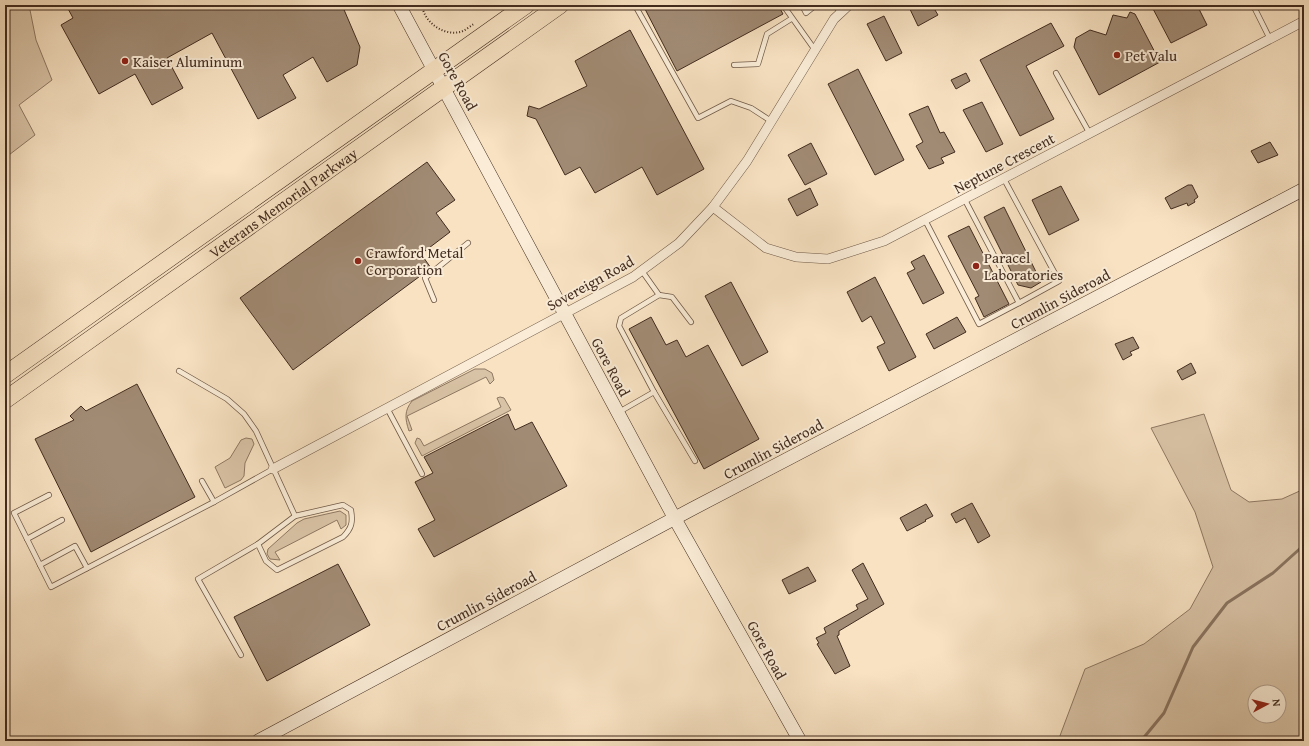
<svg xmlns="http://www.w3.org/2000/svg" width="1309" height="746" font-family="'Gentium Book Plus',serif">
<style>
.green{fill:#d9c3a6;stroke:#8e7862;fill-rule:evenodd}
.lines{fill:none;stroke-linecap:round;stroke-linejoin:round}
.stream{stroke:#8a7460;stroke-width:3}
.building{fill:#a18b74;stroke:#422c1f}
.lane-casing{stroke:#705a48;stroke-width:6}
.street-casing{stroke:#705a48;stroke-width:10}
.secondary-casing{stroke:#422c1f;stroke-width:14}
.highway-casing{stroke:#422c1f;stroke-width:18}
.path{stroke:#422c1f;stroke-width:2;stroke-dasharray:1 2;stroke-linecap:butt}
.lane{stroke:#faecd7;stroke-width:4.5}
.street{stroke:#faecd7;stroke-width:9}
.secondary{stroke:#faecd7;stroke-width:13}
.highway{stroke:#f8e2c2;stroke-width:17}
.poi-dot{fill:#8f2418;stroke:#faecd7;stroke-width:1.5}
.labels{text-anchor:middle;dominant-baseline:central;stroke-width:4;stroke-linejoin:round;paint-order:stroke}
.poi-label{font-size:15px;fill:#422c1f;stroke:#faecd7;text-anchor:start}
.street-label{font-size:15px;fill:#422c1f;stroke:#faecd7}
</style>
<rect width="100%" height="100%" fill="#f8e2c2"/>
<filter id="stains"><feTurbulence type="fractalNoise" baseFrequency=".005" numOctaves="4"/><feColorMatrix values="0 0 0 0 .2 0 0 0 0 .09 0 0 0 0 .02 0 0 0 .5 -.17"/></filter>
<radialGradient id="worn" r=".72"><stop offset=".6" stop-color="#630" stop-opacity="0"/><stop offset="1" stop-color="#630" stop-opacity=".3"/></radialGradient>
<g class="green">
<path d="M5,5H29L36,40L52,80L19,105L35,135L5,158Z"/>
<path d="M475,369H485L492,373L494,380L490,384L486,377L407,416L412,430L409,431C405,419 404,411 412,401Z"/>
<path d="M500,397L504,398L511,410L422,456L415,443L417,438L420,439L424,446L501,407L497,398Z"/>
<path d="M1204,414L1231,490L1249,502L1282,499L1304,489V741H1058L1085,669L1144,644L1190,609L1213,567L1195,512L1151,428ZM1255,692H1279V716H1255Z"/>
<path d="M246,438L252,439L254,444L245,463L244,476L241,480L225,488L215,467L230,458L241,440Z"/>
<path d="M340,511L346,515V525L341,529L337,520L275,552L280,560L270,559L267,554L268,549L297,523L304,519Z"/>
</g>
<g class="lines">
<path class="stream" d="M1141,741L1164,713L1193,647L1227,603L1273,573L1304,545"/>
</g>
<g class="building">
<path d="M66,5H342L360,47L357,65L327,82L313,57L283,75L296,98L258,119L212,33L167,58L183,88L152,105L135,74L99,94L61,25L73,18Z"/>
<path d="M651,5H778L783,14L677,71L645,9Z"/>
<path d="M908,5H932L938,15L918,26Z"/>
<path d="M1151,5H1181L1183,9L1191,5H1197L1207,25L1171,43Z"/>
<path d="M1130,12L1135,14L1160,62L1099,95L1074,47L1076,38L1090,30L1106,35L1113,15L1127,18Z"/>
<path d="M884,16L902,53L886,61L867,24Z"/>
<path d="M1051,23L1064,46L1026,66L1054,119L1020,136L980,60Z"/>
<path d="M630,30L704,169L657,195L642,167L595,193L580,167L565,175L536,119L527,116L529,106L539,109L587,86L575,61Z"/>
<path d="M858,69L904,160L875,175L828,84Z"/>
<path d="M966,73L970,81L956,89L951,80Z"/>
<path d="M982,102L1003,144L986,152L963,110Z"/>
<path d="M928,106L940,133L944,132L955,152L941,158L944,163L929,169L916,146L923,142L909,114Z"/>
<path d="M1270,142L1278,155L1258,163L1251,151Z"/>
<path d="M811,143L827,174L805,185L788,155Z"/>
<path d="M427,162L455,200L436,213L450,232L421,254L431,268L293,370L240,298Z"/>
<path d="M1188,185H1192L1198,197L1194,200L1195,202L1188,206L1187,203L1171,209L1165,198Z"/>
<path d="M1061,186L1079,220L1049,235L1032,200Z"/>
<path d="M810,188L818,205L797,216L788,199Z"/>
<path d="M1004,207L1041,282L1031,288L1018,285L984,217Z"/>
<path d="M969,226L1009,304L984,317L975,298L979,296L948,236Z"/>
<path d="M924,255L944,293L923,304L907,273L915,269L911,262Z"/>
<path d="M875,277L916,357L889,371L877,347L885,343L871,316L862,322L847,292Z"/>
<path d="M731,282L768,352L742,366L705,296Z"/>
<path d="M651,317L666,345L677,340L686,357L708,345L759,439L704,469L629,329Z"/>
<path d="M957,317L966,332L934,349L926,334Z"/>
<path d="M1133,337L1139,348L1130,352L1132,355L1123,360L1115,344Z"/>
<path d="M1191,363L1196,373L1182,380L1177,371Z"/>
<path d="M137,384L195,497L91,552L35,439L74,420L70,416L81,406L86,411Z"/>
<path d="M508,414L515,430L532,422L567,486L434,557L418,529L435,520L415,482L433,473L424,457Z"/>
<path d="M972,503L990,536L978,543L965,518L956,523L951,514Z"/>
<path d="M926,504L933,516L925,520L926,521L907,531L900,518Z"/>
<path d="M863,563L884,604L839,631V635L837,636L850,666L835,674L817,644L819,643L816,638L826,633L824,628L858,609L856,605L868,599L852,570Z"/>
<path d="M338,564L370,625L267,681L234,617Z"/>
<path d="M808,567L816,581L789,594L782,580Z"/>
</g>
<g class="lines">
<g class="lane-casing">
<g id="lane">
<path d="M640,5L636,7L698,118L731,101L751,108L771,121"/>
<path d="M783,5L815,50"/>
<path d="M802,5L806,13L816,5"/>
<path d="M836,5L840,13"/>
<path d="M1253,5L1270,39"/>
<path d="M734,65L758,64L767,34L791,19"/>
<path d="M1056,73L1090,134"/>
<path d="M965,200L1019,303L1059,281L1004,179"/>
<path d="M925,220L979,324L1019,303"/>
<path d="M642,271L659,295L672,297L691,322"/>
<path d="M659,295L621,318L619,326L654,392L695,461"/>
<path d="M434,300L425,278L468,243"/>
<path d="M179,371L227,399L244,414L256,431L295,516"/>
<path d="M387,408L422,474"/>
<path d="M619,412L654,392"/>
<path d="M202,481L214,502"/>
<path d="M49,495L14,513L51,587L214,502L273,469"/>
<path d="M343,505L351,510C353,522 352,528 343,537L277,570L266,561L258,544L295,516Z"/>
<path d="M27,539L62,520"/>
<path d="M40,565L75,546L87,568"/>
<path d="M241,655L198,579L258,544"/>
</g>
</g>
<g class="street-casing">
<g id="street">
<path d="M713,207L766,248L796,257L828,259L884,241L1304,21"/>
<path d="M273,469L633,277L679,243L713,207L747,161L834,19L849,5"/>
</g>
</g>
<g class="secondary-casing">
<g id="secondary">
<path d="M399,5L675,519L800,741"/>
<path d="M258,741L692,509L1304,189"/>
</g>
</g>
<g class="highway-casing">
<g id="highway">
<path d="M5,375L526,5"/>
<path id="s1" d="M5,400L560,5"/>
</g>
</g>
<path class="path" d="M422,5C424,22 443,36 460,32C465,31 470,26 474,24"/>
<use href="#lane" class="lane"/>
<use href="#street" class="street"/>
<use href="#secondary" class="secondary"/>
<use href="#highway" class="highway"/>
</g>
<g class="poi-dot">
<circle cx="1117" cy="55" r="4"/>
<circle cx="125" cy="61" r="4"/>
<circle cx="358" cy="261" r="4"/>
<circle cx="976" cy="266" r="4"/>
</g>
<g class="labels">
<g class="poi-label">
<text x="1125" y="55">Pet Valu</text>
<text x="133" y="61">Kaiser Aluminum</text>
<text x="366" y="252">Crawford Metal<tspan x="366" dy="17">Corporation</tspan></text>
<text x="984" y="257">Paracel<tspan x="984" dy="17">Laboratories</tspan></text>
</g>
<g class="street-label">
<text transform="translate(458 81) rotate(61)">Gore Road</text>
<text transform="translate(1004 163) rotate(-28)">Neptune Crescent</text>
<text stroke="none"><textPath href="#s1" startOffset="341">Veterans Memorial Parkway</textPath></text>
<text transform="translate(590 283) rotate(-29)">Sovereign Road</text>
<text transform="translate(1060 299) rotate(-28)">Crumlin Sideroad</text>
<text transform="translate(611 367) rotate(62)">Gore Road</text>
<text transform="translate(773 449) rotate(-28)">Crumlin Sideroad</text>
<text transform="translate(486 601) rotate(-28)">Crumlin Sideroad</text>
<text transform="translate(767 650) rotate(61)">Gore Road</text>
</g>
</g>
<rect width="1309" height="746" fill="none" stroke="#f8e2c2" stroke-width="20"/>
<rect x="6" y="6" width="1297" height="734" fill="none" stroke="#422c1f" stroke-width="2"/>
<rect x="10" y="10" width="1289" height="726" fill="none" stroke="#422c1f"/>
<g transform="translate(1267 704) rotate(83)"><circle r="19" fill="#faecd7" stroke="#b09f8d"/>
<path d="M0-3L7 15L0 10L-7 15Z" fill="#8f2418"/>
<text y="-6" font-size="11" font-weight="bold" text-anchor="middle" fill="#422c1f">N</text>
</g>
<rect width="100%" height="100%" filter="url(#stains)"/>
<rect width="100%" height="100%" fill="url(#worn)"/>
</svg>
